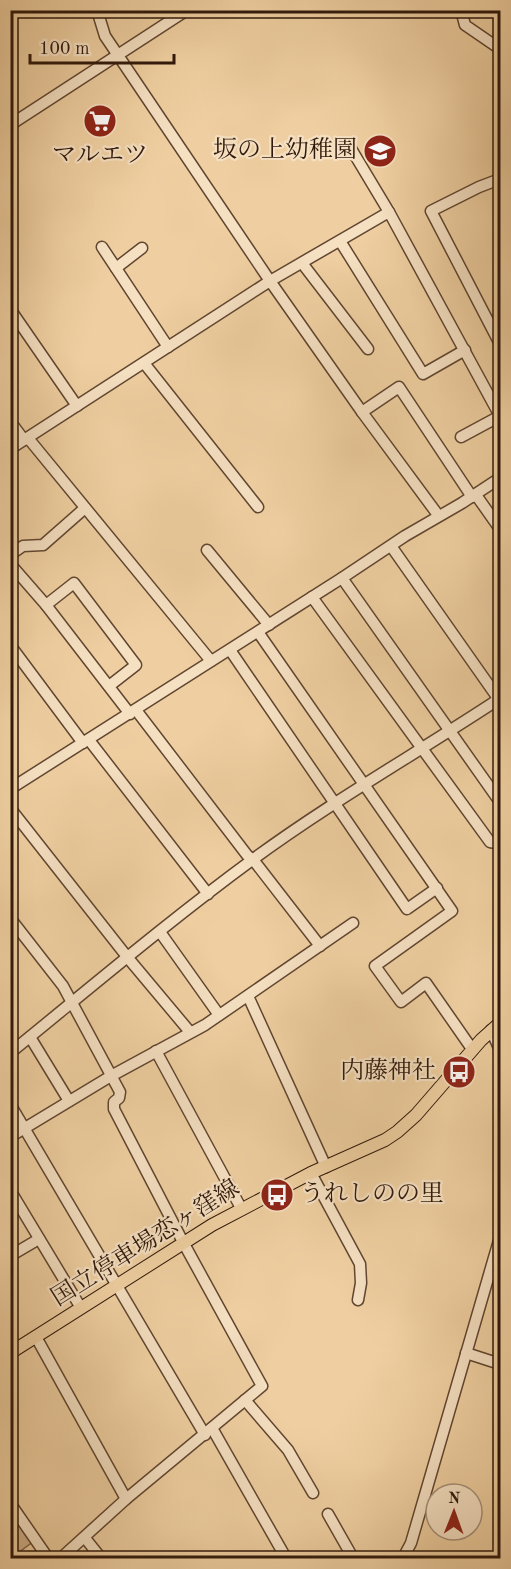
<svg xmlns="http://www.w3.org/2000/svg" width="511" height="1569" font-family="'Old Standard TT','Noto Serif JP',serif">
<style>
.green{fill:#cfb088;stroke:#80644a;stroke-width:1.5}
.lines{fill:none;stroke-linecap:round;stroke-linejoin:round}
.minor-casing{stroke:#604630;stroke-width:13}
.major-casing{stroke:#30190b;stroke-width:14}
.minor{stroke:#f5e0c2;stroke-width:10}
.major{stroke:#efcfa1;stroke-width:12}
.labels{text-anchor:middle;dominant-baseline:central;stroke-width:4.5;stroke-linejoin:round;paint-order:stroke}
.poi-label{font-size:24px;fill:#30190b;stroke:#f5e0c2;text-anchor:end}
.street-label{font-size:24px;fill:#30190b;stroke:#f5e0c2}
</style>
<rect width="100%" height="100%" fill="#efcfa1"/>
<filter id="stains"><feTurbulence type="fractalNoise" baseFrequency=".00333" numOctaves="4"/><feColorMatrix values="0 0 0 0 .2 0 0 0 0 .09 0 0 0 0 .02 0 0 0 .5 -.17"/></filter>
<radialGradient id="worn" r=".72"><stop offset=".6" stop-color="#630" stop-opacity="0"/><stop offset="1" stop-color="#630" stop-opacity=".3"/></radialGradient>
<path class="green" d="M10,1508L34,1541L11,1558H10Z"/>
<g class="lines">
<g class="minor-casing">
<g id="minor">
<path d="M97,10L105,36L270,281L362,412L438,515"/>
<path d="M461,10L465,25L500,49"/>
<path d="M10,125L187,10"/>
<path d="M350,147L389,212"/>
<path d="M500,179L479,187L431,211L500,344"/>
<path d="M340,241L423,374L465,350"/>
<path d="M102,247L168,347"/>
<path d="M302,263L368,349"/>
<path d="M116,268L142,248"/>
<path d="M10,309L77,406"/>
<path d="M144,363L258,507"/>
<path d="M362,412L399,387L472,497"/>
<path d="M10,421L24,440"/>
<path d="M461,437L500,416"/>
<path d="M28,438L211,661"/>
<path d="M10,449L270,281L389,212L500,416"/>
<path d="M476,495L500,529"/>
<path d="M391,546L500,701"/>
<path d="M207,550L269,625"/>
<path d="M10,555L23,546L43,545L85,508"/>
<path d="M10,559L12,566L46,605L130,714"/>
<path d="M342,578L500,802"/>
<path d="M312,597L490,842L496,843L500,840"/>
<path d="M46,605L74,583L136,665L109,686"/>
<path d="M258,632L452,911L375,966L401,1002L426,983L472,1049"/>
<path d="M10,645L83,743"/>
<path d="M230,650L407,909L437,888"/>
<path d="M136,710L247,855L255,862L320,946"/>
<path d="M89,740L208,894"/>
<path d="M10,789L342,578L405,536L462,503L500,478"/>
<path d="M10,808L128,958L190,1032"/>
<path d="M10,918L63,986L120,1092L119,1098L114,1102V1109L183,1242L262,1386L126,1499L61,1558"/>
<path d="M160,932L219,1015"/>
<path d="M248,996L326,1167"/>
<path d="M491,1030L500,1050"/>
<path d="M30,1037L69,1101"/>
<path d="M156,1051L241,1208"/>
<path d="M10,1053C90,988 169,921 252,860C331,802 417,753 499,699"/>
<path d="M10,1104L205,1435"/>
<path d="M10,1137L111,1076L205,1025L353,923"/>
<path d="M311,1173L360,1264L361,1283L358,1300"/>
<path d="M10,1190L81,1308"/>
<path d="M10,1256L39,1239"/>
<path d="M36,1337L126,1499"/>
<path d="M466,1353L500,1364"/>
<path d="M245,1400L288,1450L313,1493"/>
<path d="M212,1428L286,1558"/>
<path d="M10,1503L48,1558"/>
<path d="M328,1514L353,1558"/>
<path d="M85,1538L101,1558"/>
<path d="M403,1558L411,1543L500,1237"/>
</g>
</g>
<g class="major-casing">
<path id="major" d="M10,1353L212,1225L311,1173L385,1140L397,1132L416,1115L481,1040L500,1023"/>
</g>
<use href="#minor" class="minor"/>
<use href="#major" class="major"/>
</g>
<defs>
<g id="supermarket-disc" transform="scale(1.725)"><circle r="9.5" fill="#8f2418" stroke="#f5e0c2"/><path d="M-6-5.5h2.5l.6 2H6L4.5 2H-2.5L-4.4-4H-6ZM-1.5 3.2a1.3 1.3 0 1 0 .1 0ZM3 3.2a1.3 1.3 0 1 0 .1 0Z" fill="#fff"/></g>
<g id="school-disc" transform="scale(1.725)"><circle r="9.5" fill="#8f2418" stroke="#f5e0c2"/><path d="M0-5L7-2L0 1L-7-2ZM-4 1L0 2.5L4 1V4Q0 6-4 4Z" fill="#fff"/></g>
<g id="bus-disc" transform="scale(1.725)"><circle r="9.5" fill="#8f2418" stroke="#f5e0c2"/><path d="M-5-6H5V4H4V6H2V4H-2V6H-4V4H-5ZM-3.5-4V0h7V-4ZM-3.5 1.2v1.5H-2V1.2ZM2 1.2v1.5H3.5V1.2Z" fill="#fff"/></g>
</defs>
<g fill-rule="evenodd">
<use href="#supermarket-disc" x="100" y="121"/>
<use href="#school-disc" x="380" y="151"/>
<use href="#bus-disc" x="459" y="1072"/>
<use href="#bus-disc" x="277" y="1195"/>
</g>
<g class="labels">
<g class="poi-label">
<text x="357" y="151">坂の上幼稚園</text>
<text x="100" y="156" text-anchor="middle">マルエツ</text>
<text x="436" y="1072">内藤神社</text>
<text x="300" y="1195" text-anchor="start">うれしのの里</text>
</g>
<g class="street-label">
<text transform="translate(146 1244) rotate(-32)">国立停車場恋ヶ窪線</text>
</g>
</g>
<rect width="511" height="1569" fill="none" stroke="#efcfa1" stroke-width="36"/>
<rect x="12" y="12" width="487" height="1545" fill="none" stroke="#30190b" stroke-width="3"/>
<rect x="18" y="18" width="475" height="1533" fill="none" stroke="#30190b" stroke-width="1.5"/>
<g transform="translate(454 1512) rotate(1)"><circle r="28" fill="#f5e0c2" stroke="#a69079" stroke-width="1.5"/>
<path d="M0-4.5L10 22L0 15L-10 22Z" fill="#8f2418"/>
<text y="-9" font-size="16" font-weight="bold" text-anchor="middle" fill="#30190b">N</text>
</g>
<path d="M30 54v9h144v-9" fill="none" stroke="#30190b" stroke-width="3"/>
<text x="39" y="54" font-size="18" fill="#30190b" stroke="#f5e0c2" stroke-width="4.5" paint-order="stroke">100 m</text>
<rect width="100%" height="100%" filter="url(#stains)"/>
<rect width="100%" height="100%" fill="url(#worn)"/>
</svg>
